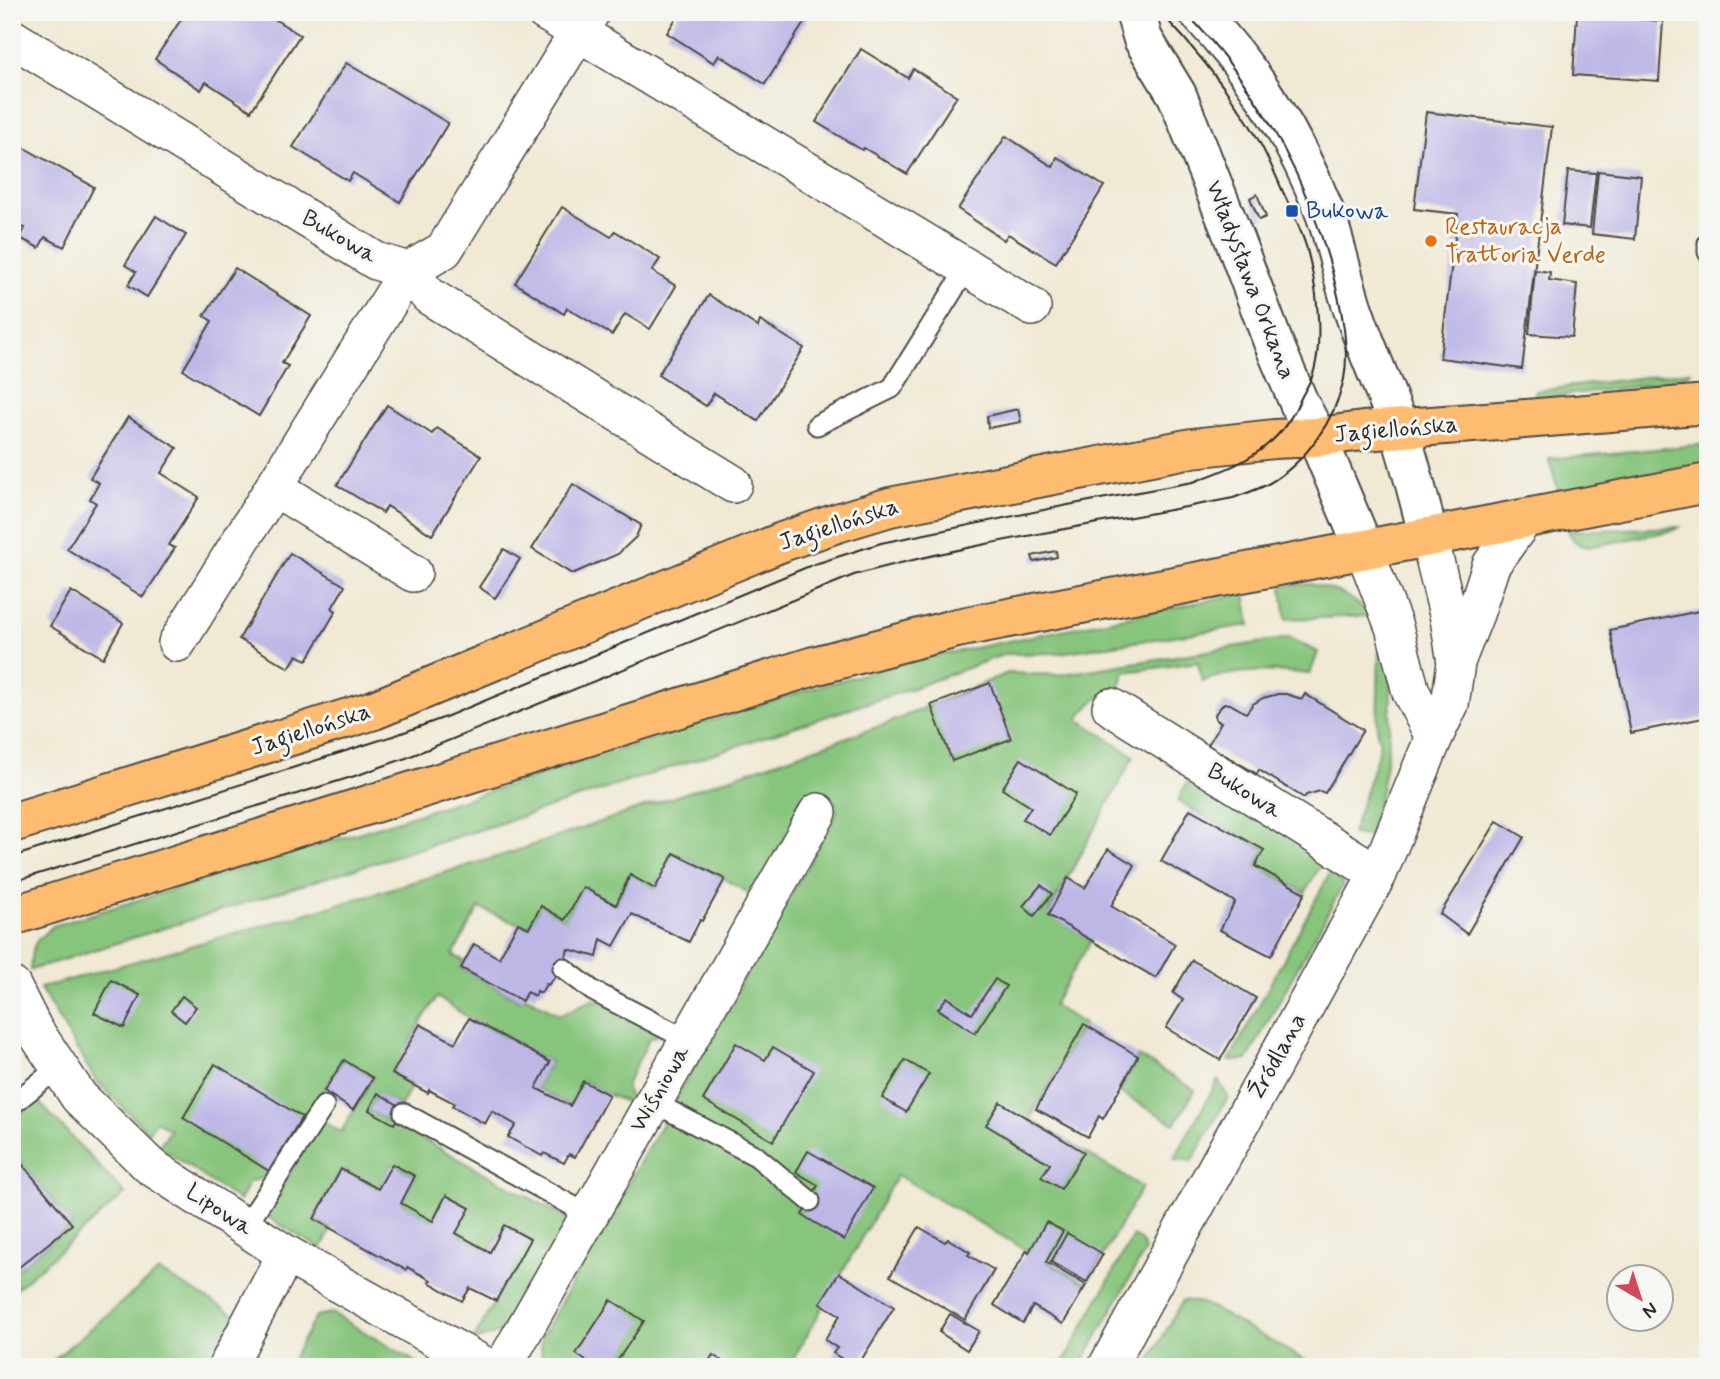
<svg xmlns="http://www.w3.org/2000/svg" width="1720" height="1379" font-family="Mynerve,sans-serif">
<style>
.green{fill:#87c57b;stroke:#597853;stroke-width:2}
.building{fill:#bdb7e6}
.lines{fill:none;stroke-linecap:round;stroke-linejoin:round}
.service-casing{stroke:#494844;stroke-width:23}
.minor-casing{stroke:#494844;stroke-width:40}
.tertiary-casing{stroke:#494844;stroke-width:42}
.primary-casing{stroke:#494844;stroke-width:42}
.service{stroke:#fff;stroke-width:19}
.minor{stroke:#fff;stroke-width:37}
.tertiary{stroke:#fff;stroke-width:38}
.primary{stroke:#febc70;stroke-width:38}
.tram{stroke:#2b2b2b;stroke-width:2}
.transit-dot{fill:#1a4fb4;stroke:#f6f6f2;stroke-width:2.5}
.food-dot{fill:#e8710a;stroke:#f6f6f2;stroke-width:2.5}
.labels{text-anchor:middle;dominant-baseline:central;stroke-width:6;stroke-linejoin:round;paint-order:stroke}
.transit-label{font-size:24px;fill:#164399;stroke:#f6f6f2;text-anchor:start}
.food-label{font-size:24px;fill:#c56008;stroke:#f6f6f2;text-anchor:start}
.street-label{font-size:24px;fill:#2b2b2b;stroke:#f6f6f2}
</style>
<rect width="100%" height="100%" fill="#f6f6f2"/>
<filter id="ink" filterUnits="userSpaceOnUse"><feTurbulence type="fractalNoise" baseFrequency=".0143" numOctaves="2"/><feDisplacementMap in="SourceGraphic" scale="14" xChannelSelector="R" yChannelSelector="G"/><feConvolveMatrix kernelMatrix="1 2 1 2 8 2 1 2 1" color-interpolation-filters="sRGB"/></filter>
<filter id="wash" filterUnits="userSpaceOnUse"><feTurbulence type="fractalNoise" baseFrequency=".00686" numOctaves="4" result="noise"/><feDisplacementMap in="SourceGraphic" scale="28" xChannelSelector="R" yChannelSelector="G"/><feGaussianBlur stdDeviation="1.57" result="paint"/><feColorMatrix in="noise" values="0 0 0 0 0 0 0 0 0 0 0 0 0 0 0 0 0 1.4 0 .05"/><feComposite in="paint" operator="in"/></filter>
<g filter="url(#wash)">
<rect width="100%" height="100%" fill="#f0e9d4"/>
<g class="green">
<path d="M1691,371L1684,379L1676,381L1536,399L1535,391Z"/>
<path d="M1708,444V462L1558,491L1549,459Z"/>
<path d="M1679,527L1675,530L1589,547C1578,546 1573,541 1568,531Z"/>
<path d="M1311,584C1334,589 1355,597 1370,616L1286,619L1282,588L1285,585Z"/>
<path d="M1245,593L1250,625L1059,653L1005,654L913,688L514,819L30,970C32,945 33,942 53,926L355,834L813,688L910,661Z"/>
<path d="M1289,638L1318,652L1310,674C1274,670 1237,669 1202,681L1198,662L1125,672L1118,692C1099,693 1089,704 1078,719L1134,756L1048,914L1091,940L1053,1005L1084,1024L1030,1119L1142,1187L1086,1285L897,1175L789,1367H550C540,1360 541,1349 541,1338L838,811L809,795L753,896L725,879L674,853L655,889L630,876L616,905L583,887L565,920L541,907L529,928L479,908L453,955L464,961L461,968L521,1001L525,996L560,1015L594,999L659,1031L656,1036L649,1039L626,1085L631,1104L609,1095L584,1081L570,1106L536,1088L550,1062L469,1018L437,997L420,1024L393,1074L412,1085L401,1106L378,1094L369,1110L571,1220L512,1328L477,1340L474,1339L529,1239L504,1225L490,1252L456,1233L469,1209L433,1221L401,1203L415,1176L392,1164L378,1189L341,1169L314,1219L331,1229L321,1249L264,1215L322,1121L341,1132L373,1078L343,1060L324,1091L299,1122L265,1177L249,1182L239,1201L159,1146L170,1130L156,1121L148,1132L96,1081L40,988L343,903L513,852L886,724L1008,673L1058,675Z"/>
<path d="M1389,650C1394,710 1389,779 1368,836L1352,834L1377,756L1380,742L1377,732L1379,652Z"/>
<path d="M1189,778L1325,857L1305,893L1255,866L1264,850L1178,801Z"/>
<path d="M1331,871L1343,885L1247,1060L1229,1061Z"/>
<path d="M1138,1056L1195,1090L1175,1124L1119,1092Z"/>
<path d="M1218,1080L1228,1097L1192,1161L1174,1159Z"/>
<path d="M36,1099L125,1194L12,1292V1273L72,1224L12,1152V1120Z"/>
<path d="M1133,1236L1141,1241L1145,1251L1080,1367H1061Z"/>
<path d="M159,1271L242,1319L217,1367H45Z"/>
<path d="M1183,1300L1204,1304L1317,1367H1146Z"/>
<path d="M332,1313L424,1367H288L316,1316Z"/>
</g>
<g id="blocks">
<g class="building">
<path d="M186,12H247L251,14L252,12H263L300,35L251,111L206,82L201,90L155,59Z"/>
<path d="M680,12H811L765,84L719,55L714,63L667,33Z"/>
<path d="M1577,15L1663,21L1659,81L1573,75Z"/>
<path d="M861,49L908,78L913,69L957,96L907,174L864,148L862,150L816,122Z"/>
<path d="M346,63L448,123L400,202L353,173L348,181L293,147Z"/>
<path d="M1426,112L1552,127L1522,369L1440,358L1458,214L1414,209Z"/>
<path d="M1006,136L1053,167L1057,157L1104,186L1056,263L1008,234L1004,240L958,209Z"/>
<path d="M12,141L94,187L64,247L45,237L39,248L20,238L25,228L12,223Z"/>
<path d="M1568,171L1596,173L1590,228L1562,225Z"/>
<path d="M1598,171L1641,176L1635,239L1592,234Z"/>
<path d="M1257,194L1266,217L1259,220L1250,198Z"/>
<path d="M562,207L611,237L615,231L660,259L652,271L676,286L650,329L625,314L612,335L567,308L564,314L515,283Z"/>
<path d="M156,216L186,235L147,297L128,285L136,272L125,265Z"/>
<path d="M235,268L311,316L282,363L288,366L259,416L183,370L212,321L204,316Z"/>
<path d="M1535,270L1550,272L1549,280L1577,284L1572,337L1529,334Z"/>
<path d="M709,295L758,327L760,321L804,348L758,421L714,393L706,406L658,375Z"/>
<path d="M387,405L432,434L437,428L481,456L432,535L387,506L383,513L337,485Z"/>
<path d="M1018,409L1021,422L988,428L987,416Z"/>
<path d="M128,417L177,448L161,473L199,497L169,545L175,548L143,597L67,549L96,503L90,499L99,483L90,478Z"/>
<path d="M573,484L641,525L636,537L618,554L572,574L532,549Z"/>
<path d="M504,549L520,559L495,598L479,587Z"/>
<path d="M1056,551L1057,557L1034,562L1032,556Z"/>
<path d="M290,553L345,586L332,608L336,611L307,660L297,655L289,668L239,639Z"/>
<path d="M71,591L123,623L103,658L50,626Z"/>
<path d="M1708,609V717L1631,733L1610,630Z"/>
<path d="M990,683L1011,739L952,761L931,705Z"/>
<path d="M1278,694H1286L1302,699L1305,694L1363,730L1325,793L1320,791L1306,795L1304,798L1259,770L1257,774L1208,745L1221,722L1216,720L1215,714L1224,703L1230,704L1246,713L1253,704L1263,698Z"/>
<path d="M1021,759L1076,794L1050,835L1023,819L1031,807L1002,789Z"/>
<path d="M1190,809L1264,850L1255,866L1305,893L1271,956L1220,930L1235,902L1161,861Z"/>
<path d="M1497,821L1524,837L1467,934L1440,914Z"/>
<path d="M1108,849L1135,865L1111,906L1175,944L1156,978L1048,915L1068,878L1085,888Z"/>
<path d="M674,853L725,879L702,921L700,920L689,942L632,914L614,946L601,939L597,957L568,949L563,968L548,985L546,984L541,993L537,991L535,996L527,992L522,1001L461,968L474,944L499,958L518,923L529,928L541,906L565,920L583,887L616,905L630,875L655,889Z"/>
<path d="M1041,885L1052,894L1034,916L1023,906Z"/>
<path d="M1192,960L1256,998L1220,1060L1166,1028L1183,1000L1173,993Z"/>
<path d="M995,979L1006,986L975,1033L938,1009L947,997L972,1014Z"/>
<path d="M111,980L140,995L124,1028L94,1013Z"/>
<path d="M182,996L196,1007L185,1022L171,1011Z"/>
<path d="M469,1018L550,1062L536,1088L570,1106L583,1081L609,1095L575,1157L569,1154L564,1163L544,1153L542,1156L508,1137L516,1125L492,1111L485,1124L452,1106L454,1103L429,1090L428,1093L392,1074L420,1024L455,1043Z"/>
<path d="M1084,1024L1138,1056L1103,1119L1099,1116L1088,1137L1036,1109Z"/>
<path d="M736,1043L765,1060L773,1047L814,1071L773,1141L703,1100Z"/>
<path d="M344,1060L373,1078L353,1110L324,1091Z"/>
<path d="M905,1060L929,1074L906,1112L882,1098Z"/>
<path d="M215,1064L302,1117L269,1171L183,1118Z"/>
<path d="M378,1093L403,1108L394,1124L369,1110Z"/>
<path d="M1000,1102L1084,1152L1061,1189L1041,1177L1050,1164L986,1125Z"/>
<path d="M808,1151L873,1188L844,1240L802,1215L818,1185L796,1172Z"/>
<path d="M12,1152L72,1224L12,1273Z"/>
<path d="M392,1164L415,1176L401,1203L433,1221L446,1195L470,1208L456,1233L490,1252L504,1225L530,1239L496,1301L470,1288L462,1301L429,1282L431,1280L407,1267L406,1270L314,1219L341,1169L378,1189Z"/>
<path d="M1046,1222L1063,1231L1046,1262L1086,1285L1063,1324L1033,1306L1023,1323L994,1305L1027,1250L1029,1252Z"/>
<path d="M919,1227L945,1242L948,1239L970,1252L968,1255L994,1270L965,1320L890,1276Z"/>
<path d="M1067,1233L1103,1254L1087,1282L1051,1262Z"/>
<path d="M839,1273L894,1307L860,1362L856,1360L852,1367H844L839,1364L842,1359L833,1353L837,1348L825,1340L840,1315L820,1303Z"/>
<path d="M611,1300L644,1321L613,1367H595L576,1354Z"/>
<path d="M950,1314L979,1331L967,1350L939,1332Z"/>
<path d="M713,1355L731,1367H705Z"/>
</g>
</g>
</g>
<g filter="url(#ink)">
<use href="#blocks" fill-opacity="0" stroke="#494844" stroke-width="2"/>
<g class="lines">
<g class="service-casing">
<g id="service">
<path d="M1708,243V252"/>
<path d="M817,425L892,388L967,268"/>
<path d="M563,968L593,991L688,1040"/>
<path d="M653,1102L756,1156L810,1201"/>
<path d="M14,1103L59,1067"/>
<path d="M404,1113L589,1215"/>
<path d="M245,1227L324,1106"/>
</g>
</g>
<g class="minor-casing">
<g id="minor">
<path d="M545,12L1032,307"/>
<path d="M12,38L376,261L408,271L429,296L733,484"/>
<path d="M274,487L413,573"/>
<path d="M1364,549L1394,627L1411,692L1434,737"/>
<path d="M177,643L408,271L444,250L591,12"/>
<path d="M1456,662L1475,614L1491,565L1525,518"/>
<path d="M1111,707L1378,874"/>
<path d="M12,986L33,1028L79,1097L150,1166L286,1254L487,1367"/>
<path d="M227,1367L286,1254"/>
<path d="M503,1367L818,812"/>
<path d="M1107,1367L1378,874L1434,737L1450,704L1456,663L1449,618L1429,537"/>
</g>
</g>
<g class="tertiary-casing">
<g id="tertiary">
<path d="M1135,12L1143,39L1177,95L1232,233L1273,342L1299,403L1317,437L1364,549"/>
<path d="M1198,12C1254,72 1293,133 1323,208C1337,243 1342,280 1355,315C1368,354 1386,391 1399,429C1411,465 1419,501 1429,537"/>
</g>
</g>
<g class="primary-casing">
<g id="primary">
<path d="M12,823L374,710L782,542L837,523L890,507L1192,448L1274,439L1317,437L1363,431L1513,420L1708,404"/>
<path d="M12,916L814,666L957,628L1708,483"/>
</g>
</g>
<use href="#service" class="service"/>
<use href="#minor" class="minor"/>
<use href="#tertiary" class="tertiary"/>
<use href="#primary" class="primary"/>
<g class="tram">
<path d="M12,857L396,735L443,718L812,565L881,543L1068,505L1193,482C1220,472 1246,463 1268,444C1283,432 1294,414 1302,396C1305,390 1309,384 1312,377C1325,342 1316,281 1306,246C1300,227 1291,209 1283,192C1272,166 1260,140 1244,116C1219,79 1191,44 1160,12"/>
<path d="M12,882L358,775L406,758L854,575C978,541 1107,523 1233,498C1244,494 1257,490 1268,484C1305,463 1335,421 1344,379C1349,354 1344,324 1339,300C1316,193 1261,90 1185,12"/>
</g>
</g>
</g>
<rect class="transit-dot" x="1285" y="204" width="14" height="14" rx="3.5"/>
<circle class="food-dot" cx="1431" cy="241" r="7"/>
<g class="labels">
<g class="transit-label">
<text x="1306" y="211">Bukowa</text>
</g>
<g class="food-label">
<text x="1445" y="227">Restauracja<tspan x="1445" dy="28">Trattoria Verde</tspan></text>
</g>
<g class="street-label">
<text transform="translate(339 237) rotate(30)">Bukowa</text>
<text transform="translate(1250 280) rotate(69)">Władysława Orkana</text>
<text transform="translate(1396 430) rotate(-5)">Jagiellońska</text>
<text transform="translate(839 525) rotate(-18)">Jagiellońska</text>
<text transform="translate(311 730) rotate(-18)">Jagiellońska</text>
<text transform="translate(1244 791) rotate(32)">Bukowa</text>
<text transform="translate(1278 1056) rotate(-61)">Źródlana</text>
<text transform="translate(660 1089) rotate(-60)">Wiśniowa</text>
<text transform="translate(219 1210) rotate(33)">Lipowa</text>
</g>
</g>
<rect width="1720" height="1379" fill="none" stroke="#f6f6f2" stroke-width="42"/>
<g transform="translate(1640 1298) rotate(141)"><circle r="33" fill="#f6f6f2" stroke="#a5a5a2" stroke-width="2"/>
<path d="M0-5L12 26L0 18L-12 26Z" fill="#d1495b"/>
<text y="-10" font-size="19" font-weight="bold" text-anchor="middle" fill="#2b2b2b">N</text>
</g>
</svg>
